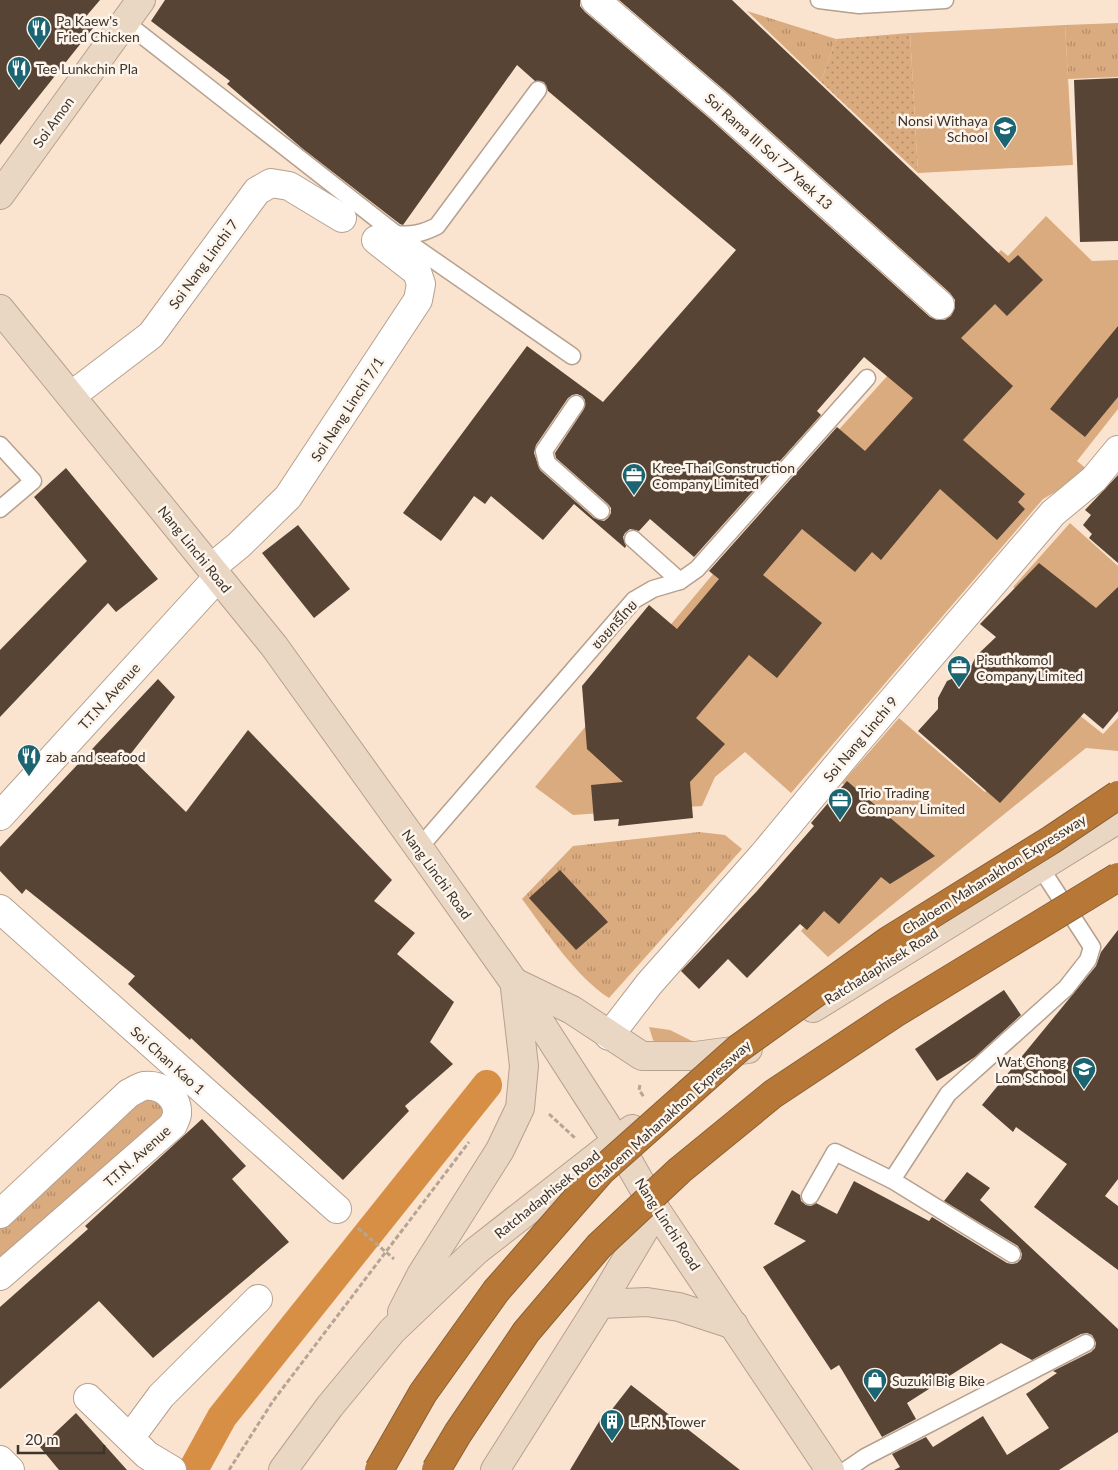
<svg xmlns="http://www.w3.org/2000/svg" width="1118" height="1470" font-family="Lato,'Noto Sans Thai',sans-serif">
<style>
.grass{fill:url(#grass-tufts)}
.park{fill:url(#park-dots)}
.garden{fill:#dbab80}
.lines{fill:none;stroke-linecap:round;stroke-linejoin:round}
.canal{stroke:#d78f46;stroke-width:30}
.building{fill:#574434;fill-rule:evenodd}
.lane-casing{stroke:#b6a08e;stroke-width:19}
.street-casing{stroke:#b6a08e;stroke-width:30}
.secondary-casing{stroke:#b6a08e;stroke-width:30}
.path{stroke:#b6a595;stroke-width:3;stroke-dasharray:5 2.5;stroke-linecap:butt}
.lane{stroke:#fff;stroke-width:16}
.street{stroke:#fff;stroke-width:28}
.secondary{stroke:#e9d6c3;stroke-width:28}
.highway-bridge-casing{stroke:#8c6033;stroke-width:30;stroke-linecap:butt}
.highway-bridge{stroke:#b77837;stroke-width:28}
.labels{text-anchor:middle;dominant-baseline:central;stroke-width:5;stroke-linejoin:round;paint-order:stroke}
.poi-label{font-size:14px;fill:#3d342c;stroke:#fdf4eb;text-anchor:start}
.street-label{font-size:14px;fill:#3d342c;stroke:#fdf4eb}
</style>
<defs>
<pattern id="grass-tufts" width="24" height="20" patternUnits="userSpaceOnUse" patternTransform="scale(1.25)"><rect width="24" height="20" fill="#dbab80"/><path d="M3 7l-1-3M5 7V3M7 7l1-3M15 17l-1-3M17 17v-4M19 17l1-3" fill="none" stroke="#b38c69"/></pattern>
<pattern id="park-dots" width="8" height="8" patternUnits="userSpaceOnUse" patternTransform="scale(1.25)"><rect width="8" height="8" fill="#dbab80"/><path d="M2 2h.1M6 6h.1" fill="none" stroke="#b38c69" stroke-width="1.8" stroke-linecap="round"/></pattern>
</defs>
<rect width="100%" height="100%" fill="#fae4d0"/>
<g class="grass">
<path d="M747,11L836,39L821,82Z"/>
<path d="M1118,23V77L1068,79L1065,25Z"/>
<path d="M699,832L725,835L742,849L609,998C577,978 545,930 522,899L573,846Z"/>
<path d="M138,1097L163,1100L168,1115L0,1263V1227Z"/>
</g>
<path class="park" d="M910,33L918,173L821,82L836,39Z"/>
<g class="garden">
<path d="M1065,25L1073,165L918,173L910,33Z"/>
<path d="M1046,216L1092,261L1118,260V409L1077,461L1088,470L1081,477L1043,499L791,793L745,752L715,777L702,806L573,815L535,787L769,507L1001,250L1008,256Z"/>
<path d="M1070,523L1118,566V602L1082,637L1013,587Z"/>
<path d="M1073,710L1103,734L1118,718V751L1086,748L828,957L801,931L891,825L842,783L899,718L985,792Z"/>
<path d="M649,1027L670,1030L696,1043L663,1049L653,1040Z"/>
</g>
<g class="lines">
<path class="canal" d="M193,1470L222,1417L487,1085"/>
</g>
<g class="building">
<path d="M0,0H100L83,20L93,28L0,145Z"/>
<path d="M165,0H580V6L585,12L709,118L930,317L937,320H945L951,316L955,308V300L950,293L729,94L619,0H732L1009,263L1018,255L1043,280L1007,316L995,304L961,338L1013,386L963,440L1025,494L1018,502L1025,509L997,540L940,489L881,560L872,552L855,572L802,529L763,575L822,623L777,678L749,655L696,718L725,744L690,782L693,818L618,826L619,819L594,821L591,785L623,782L587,749L582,686L649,605L677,629L719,579L709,571L837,427L865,451L913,398L864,357L817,411L821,415L694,557L650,519L639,531L630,529L625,533L623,537L626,546L625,548L574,504L543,540L491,496L485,504L474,496L441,541L403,513L527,346L603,402L736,250L548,91L544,82L535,81L517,65L403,225L400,224L303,149L227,84L230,81L151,21ZM577,394L582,396L585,400L584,409L555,453L556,458L608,504L611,508V513L608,518L604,521L594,518L540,470L534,453L536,445L568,398L572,395Z"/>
<path d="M1118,78V241L1080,242L1074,80Z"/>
<path d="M1118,326V397L1085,437L1050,409Z"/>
<path d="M66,468L158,579L116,612L108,603L0,717V650L87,561L34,497Z"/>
<path d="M1118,475V563L1089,538L1092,534L1083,525L1091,515L1085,510Z"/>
<path d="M298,525L350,589L314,618L262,553Z"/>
<path d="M1039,563L1096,608L1118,587V711L1103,729L1084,713L1000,803L918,731L938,709V698L947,681L969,671L976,656L996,637L980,624Z"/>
<path d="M158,679L175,697L129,756L186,812L248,730L392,880L374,901L415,933L397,954L454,1002L430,1042L453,1064L405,1106L409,1111L343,1180L191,1038L190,1040L128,984L135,976L26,889L22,894L0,871V847Z"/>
<path d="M847,781L935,856L890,884L881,877L839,924L824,911L807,930L800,924L747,978L728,959L699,989L681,971L757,891L814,826L811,823Z"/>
<path d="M560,870L608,922L576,950L529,898Z"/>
<path d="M1118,930V1179L1105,1196L1118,1206V1270L1034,1207L1067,1164L1016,1127L1013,1132L982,1105L1096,966L1101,952Z"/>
<path d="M1004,990L1021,1015L975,1057L937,1081L915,1049Z"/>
<path d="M202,1119L246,1166L232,1179L289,1242L153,1358L99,1301L0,1389V1307L88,1229L85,1226Z"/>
<path d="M967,1172L990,1188L980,1200L1118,1329V1432L1059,1470H894L900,1467L892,1454L926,1437L933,1447L983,1416L1007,1455L1049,1428L1026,1394L1057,1373L1053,1371L1091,1352L1095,1348L1096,1343L1092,1335L1087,1333L1081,1334L1032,1360L1001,1343L907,1403L916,1419L882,1437L839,1365L831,1370L763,1267L806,1241L774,1224L792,1190L800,1195L801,1201L806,1205L811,1206L816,1203L837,1214L854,1181L929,1221L932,1217L1007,1263L1012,1264L1017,1263L1021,1259L1022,1254L1018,1246L944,1201Z"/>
<path d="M631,1385L740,1470H570L603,1415L606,1417Z"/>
<path d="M76,1413L127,1470H59L40,1447Z"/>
</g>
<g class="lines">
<g class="lane-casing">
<g id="lane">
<path d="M819,0L859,5L945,0"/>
<path d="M125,22L396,234L572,356"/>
<path d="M396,234C412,236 423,233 437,226L538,90"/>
<path d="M576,404L544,451L547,463L601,511"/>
<path d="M0,445L33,481L0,509"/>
<path d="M633,539L680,581"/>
<path d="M419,848L634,600L653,589L680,581L697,569L867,378"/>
<path d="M892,1180L948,1094L1066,988L1088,960L1092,947L1040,867"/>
<path d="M810,1196L835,1152L892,1180L1012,1254"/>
<path d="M846,1470L865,1457L1086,1343"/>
</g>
</g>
<g class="street-casing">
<g id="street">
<path d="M595,0L719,106L940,305"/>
<path d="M71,396L151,335L257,191L271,183L289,186L342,218"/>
<path d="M211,568L239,545L288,497L418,300L421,284L417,272L376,240"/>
<path d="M0,816L218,577"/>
<path d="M0,909L337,1209"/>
<path d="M609,1036L649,984L763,855L856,743L1053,513L1094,479L1118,450"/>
<path d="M0,1214L129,1093C134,1091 139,1087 144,1086C161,1084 178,1096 177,1114C177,1117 174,1122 173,1125L0,1276"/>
<path d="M88,1398L147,1455L172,1470"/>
<path d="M130,1438L161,1396L258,1299"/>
<path d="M0,1460L10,1470"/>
</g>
</g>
<g class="secondary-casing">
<g id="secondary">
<path d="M0,195L141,0"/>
<path d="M0,309L274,646L424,855L514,982L616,1140L656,1210L830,1470"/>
<path d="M514,982L572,1010L642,1056H695L748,1049"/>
<path d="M813,1008L1118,819"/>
<path d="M600,1304L647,1302L679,1307L734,1325"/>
<path d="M402,1312L421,1275L500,1150L520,1108L524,1066L515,988"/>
<path d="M283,1470L330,1406L392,1331L476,1251L632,1129"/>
<path d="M495,1470L600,1304L656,1210"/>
</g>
</g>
<g class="path">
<path d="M640,1085L639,1090L644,1097"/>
<path d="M549,1114L575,1138"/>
<path d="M358,1228L394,1259"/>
<path d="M229,1470L273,1401L469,1142"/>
</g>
<use href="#lane" class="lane"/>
<use href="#street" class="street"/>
<use href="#secondary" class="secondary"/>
<g class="highway-bridge-casing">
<g id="highway-bridge">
<path d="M379,1470L423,1393L496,1291L601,1171L739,1048L888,941L1051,840L1118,795"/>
<path d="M436,1470L458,1433L526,1332L599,1246L680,1170L773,1094L895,1013L1118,877"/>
</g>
</g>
<use href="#highway-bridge" class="highway-bridge"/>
</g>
<defs>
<g id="restaurant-pin" transform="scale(1.25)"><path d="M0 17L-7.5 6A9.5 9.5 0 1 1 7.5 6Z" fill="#1b6472" stroke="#fdf4eb"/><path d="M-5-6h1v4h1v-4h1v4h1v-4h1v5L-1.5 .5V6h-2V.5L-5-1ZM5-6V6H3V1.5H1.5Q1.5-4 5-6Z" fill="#fff"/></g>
<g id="school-pin" transform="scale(1.25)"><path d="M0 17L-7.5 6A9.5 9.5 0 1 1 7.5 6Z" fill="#1b6472" stroke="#fdf4eb"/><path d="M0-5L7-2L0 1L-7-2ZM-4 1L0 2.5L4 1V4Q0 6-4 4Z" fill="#fff"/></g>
<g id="office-pin" transform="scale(1.25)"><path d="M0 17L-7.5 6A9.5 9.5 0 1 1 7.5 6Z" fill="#1b6472" stroke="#fdf4eb"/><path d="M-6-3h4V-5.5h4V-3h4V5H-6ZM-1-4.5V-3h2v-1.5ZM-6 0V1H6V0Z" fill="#fff"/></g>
<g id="shop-pin" transform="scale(1.25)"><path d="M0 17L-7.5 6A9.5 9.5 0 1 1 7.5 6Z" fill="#1b6472" stroke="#fdf4eb"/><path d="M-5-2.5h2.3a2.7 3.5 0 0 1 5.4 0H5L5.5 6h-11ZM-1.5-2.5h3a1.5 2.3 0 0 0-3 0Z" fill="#fff"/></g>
<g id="building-pin" transform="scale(1.25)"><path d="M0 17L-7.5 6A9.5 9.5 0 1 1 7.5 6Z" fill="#1b6472" stroke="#fdf4eb"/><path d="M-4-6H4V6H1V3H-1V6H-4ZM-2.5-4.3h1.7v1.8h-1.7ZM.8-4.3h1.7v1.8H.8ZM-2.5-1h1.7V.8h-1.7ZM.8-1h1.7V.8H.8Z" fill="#fff"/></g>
</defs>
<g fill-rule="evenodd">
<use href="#restaurant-pin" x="39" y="28"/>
<use href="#restaurant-pin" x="19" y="68"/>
<use href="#school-pin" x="1005" y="128"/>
<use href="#office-pin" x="634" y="475"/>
<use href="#office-pin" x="959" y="667"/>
<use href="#restaurant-pin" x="29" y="756"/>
<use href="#office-pin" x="840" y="800"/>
<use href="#school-pin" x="1084" y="1069"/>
<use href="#shop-pin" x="875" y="1380"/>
<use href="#building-pin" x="612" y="1421"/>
</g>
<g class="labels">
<g class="poi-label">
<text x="56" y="20">Pa Kaew's<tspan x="56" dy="16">Fried Chicken</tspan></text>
<text x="36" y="68">Tee Lunkchin Pla</text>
<text x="988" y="120" text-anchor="end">Nonsi Withaya<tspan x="988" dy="16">School</tspan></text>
<text x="652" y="467">Kree-Thai Construction<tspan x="652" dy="16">Company Limited</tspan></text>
<text x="976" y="659">Pisuthkomol<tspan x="976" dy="16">Company Limited</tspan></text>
<text x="46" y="756">zab and seafood</text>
<text x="858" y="792">Trio Trading<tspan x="858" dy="16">Company Limited</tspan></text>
<text x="1066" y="1061" text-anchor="end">Wat Chong<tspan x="1066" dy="16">Lom School</tspan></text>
<text x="892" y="1380">Suzuki Big Bike</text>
<text x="630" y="1421">L.P.N. Tower</text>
</g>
<g class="street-label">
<text transform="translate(53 122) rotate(-54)">Soi Amon</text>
<text transform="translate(769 151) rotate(42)">Soi Rama III Soi 77 Yaek 13</text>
<text transform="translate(203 264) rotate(-54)">Soi Nang Linchi 7</text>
<text transform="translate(347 409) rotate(-57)">Soi Nang Linchi 7/1</text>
<text transform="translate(195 549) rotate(51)">Nang Linchi Road</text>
<text transform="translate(614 624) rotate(-48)">ซอยกรีไทย</text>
<text transform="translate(109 696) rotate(-48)">T.T.N. Avenue</text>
<text transform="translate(860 739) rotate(-50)">Soi Nang Linchi 9</text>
<text transform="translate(437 874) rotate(54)">Nang Linchi Road</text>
<text transform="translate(994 874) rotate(-32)">Chaloem Mahanakhon Expressway</text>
<text transform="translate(881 966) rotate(-32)">Ratchadaphisek Road</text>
<text transform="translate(168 1060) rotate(42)">Soi Chan Kao 1</text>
<text transform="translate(669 1114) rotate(-42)">Chaloem Mahanakhon Expressway</text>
<text transform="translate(137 1156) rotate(-42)">T.T.N. Avenue</text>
<text transform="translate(547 1194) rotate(-39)">Ratchadaphisek Road</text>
<text transform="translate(668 1224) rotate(57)">Nang Linchi Road</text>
</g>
</g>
<path d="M18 1445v8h86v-8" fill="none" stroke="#3d342c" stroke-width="2.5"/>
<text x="25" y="1445" font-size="15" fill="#3d342c" stroke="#fdf4eb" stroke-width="4" paint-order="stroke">20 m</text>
</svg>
